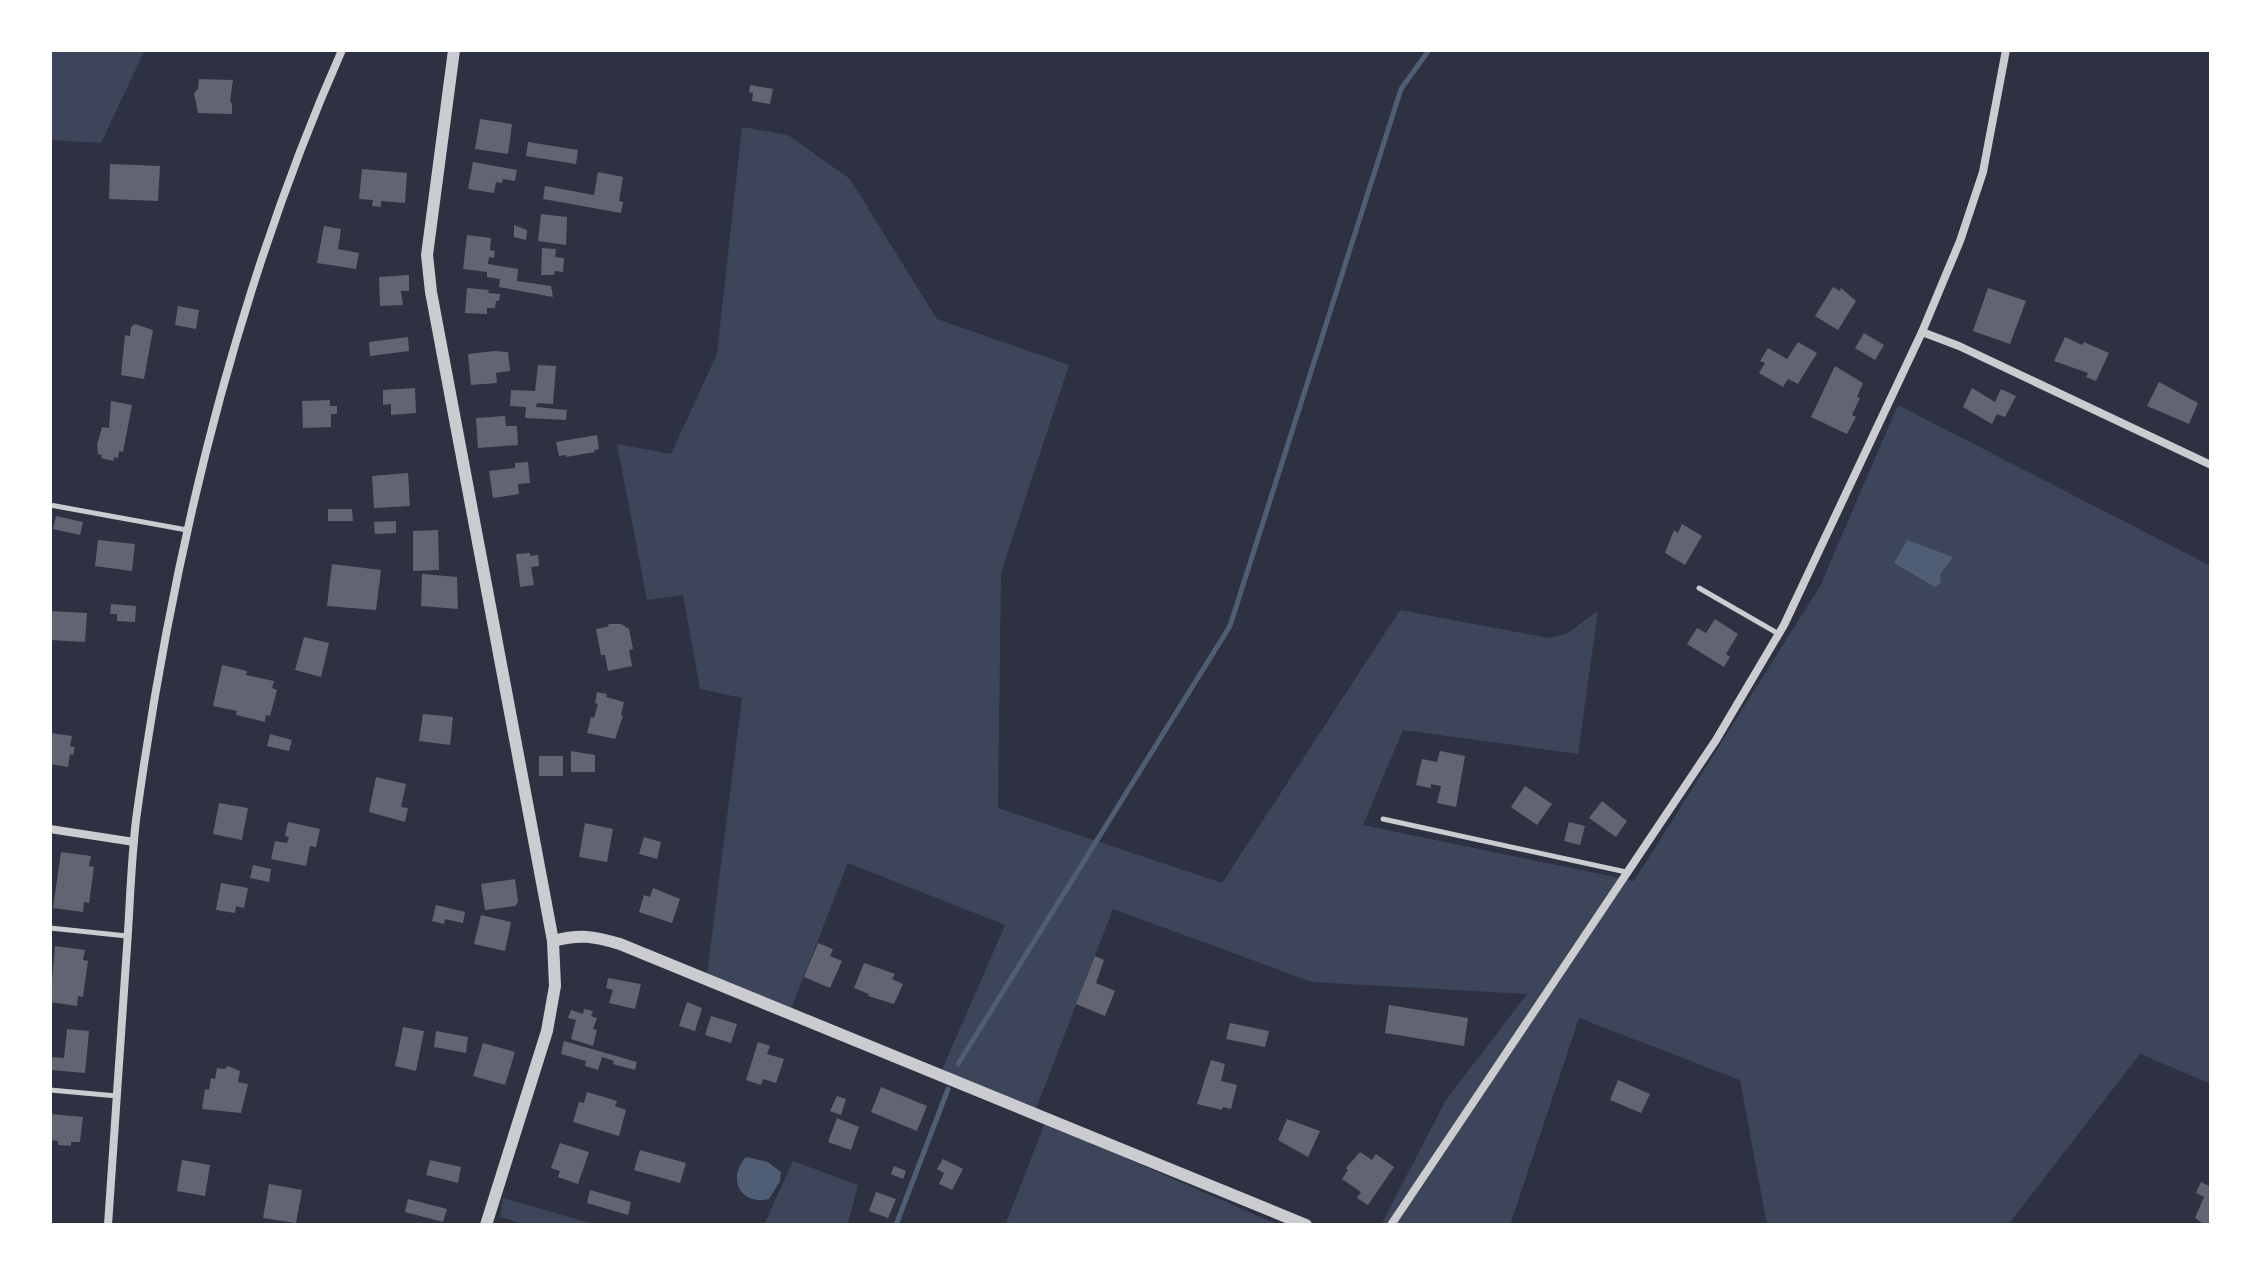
<svg xmlns="http://www.w3.org/2000/svg" width="2261" height="1275" font-family="Roboto,sans-serif">
<style>
.green{fill:#3c4559}
.water{fill:#4f5d75}
.lines{fill:none;stroke-linecap:round;stroke-linejoin:round}
.stream{stroke:#4f5d75;stroke-width:5}
.building{fill:#626471}
.service{stroke:#caccd0;stroke-width:5}
.minor{stroke:#caccd0;stroke-width:8}
.tertiary{stroke:#caccd0;stroke-width:12}
</style>
<rect width="100%" height="100%" fill="#2d3142"/>
<g class="green">
<path d="M50,50H145L101,143L50,140Z"/>
<path d="M742,127L788,135L850,179L937,319L1069,365L1001,573L998,808L1222,883L1400,610L1549,638L1566,634L1598,611L1578,754L1403,730L1363,825L1634,881L1820,586L1898,405L2211,566V1084L2140,1054L2008,1225H1767L1740,1080L1579,1018L1510,1225H1381L1446,1100L1527,994L1312,982L1113,909L1034,1114L941,1072L1005,925L848,863L790,1012L707,975L742,698L700,689L683,595L647,600L617,444L671,454L717,354Z"/>
<path d="M1045,1123L1279,1225H1005Z"/>
<path d="M793,1161L858,1185L848,1223L852,1225H764Z"/>
<path d="M503,1198L597,1225H526L500,1217Z"/>
</g>
<g class="water">
<path d="M1907,540L1953,557L1940,575L1941,583L1935,587L1894,563Z"/>
<path d="M746,1157L768,1162L781,1172L780,1181L769,1199C739,1206 727,1177 746,1157Z"/>
</g>
<g class="lines">
<g class="stream">
<path d="M958,1064L1230,626L1401,89L1429,50"/>
<path d="M896,1225L948,1089"/>
</g>
</g>
<g class="building">
<path d="M199,79L233,80L230,101L232,104V114L198,113L194,93L198,89Z"/>
<path d="M750,85L773,89L770,104L752,101L753,93L749,92Z"/>
<path d="M480,119L512,124L508,154L475,149Z"/>
<path d="M528,142L578,150L576,164L526,156Z"/>
<path d="M473,162L517,170L515,181L503,179L502,183L496,182L494,193L468,189Z"/>
<path d="M110,164L160,166L158,201L109,199Z"/>
<path d="M362,169L407,173L405,203L381,201V207L372,206L373,200L359,199Z"/>
<path d="M598,172L623,177L619,201L623,202L621,213L543,199L545,186L594,195Z"/>
<path d="M541,214L567,217L566,245L538,241Z"/>
<path d="M514,225L527,230L526,240L514,237Z"/>
<path d="M324,226L341,229L338,249L359,253L356,269L317,263Z"/>
<path d="M467,235L491,238L490,250L495,251L494,258L489,257L488,264L518,269L517,281L551,286L553,297L499,287L500,279L487,277V272L463,269Z"/>
<path d="M542,248L556,249L555,257L564,258L563,272L555,271L554,275H541Z"/>
<path d="M409,275V291H401L403,305L380,306L379,277Z"/>
<path d="M1833,287L1840,291L1841,288L1856,301L1838,330L1815,316Z"/>
<path d="M467,288L489,290L488,293L500,294L499,301H496L495,308H487V314L465,313Z"/>
<path d="M1988,288L2026,301L2010,344L1973,331Z"/>
<path d="M178,306L199,310L196,329L175,325Z"/>
<path d="M135,324L153,330L144,379L121,375L125,335L130,336L131,327Z"/>
<path d="M1864,333L1884,345L1875,360L1855,348Z"/>
<path d="M408,337L409,351L370,356L369,342Z"/>
<path d="M2065,337L2082,345L2084,342L2109,353L2096,381L2086,377L2088,373L2054,361Z"/>
<path d="M1798,342L1817,353L1798,384L1788,379L1783,387L1759,373L1765,363L1760,361L1768,348L1787,359Z"/>
<path d="M495,351L508,352L510,371L496,373L497,383L471,385L468,354Z"/>
<path d="M538,365L556,366L553,404L537,403L536,407L567,410L566,420L525,418L526,407L510,406L511,390L535,391Z"/>
<path d="M1835,366L1863,383L1857,397L1860,398L1852,415L1856,417L1847,434L1811,417Z"/>
<path d="M2159,382L2198,403L2189,424L2147,406Z"/>
<path d="M415,388L416,413L391,415V404L383,405V390Z"/>
<path d="M1972,388L1995,402L2001,389L2016,396L2005,417L1997,414L1992,424L1963,407Z"/>
<path d="M330,400V406H337V414H331V427L303,428L302,401Z"/>
<path d="M111,401L132,405L123,452L119,451L118,458L114,457L113,461L101,458L102,455L98,454L97,445L102,427L109,428Z"/>
<path d="M505,416L506,426H517L518,445L478,448L476,418Z"/>
<path d="M597,435L599,449L594,450L595,452L566,457V455L559,456L556,442Z"/>
<path d="M528,462L530,483L518,484L519,494L493,498L489,471L515,468V463Z"/>
<path d="M408,473L410,506L374,508L372,476Z"/>
<path d="M328,509H352L353,521H328Z"/>
<path d="M56,516L83,522L80,535L53,529Z"/>
<path d="M396,521V533L375,534L374,522Z"/>
<path d="M1682,524L1702,536L1685,565L1665,553L1674,530L1678,533Z"/>
<path d="M438,530L439,570L413,571V531Z"/>
<path d="M98,540L135,544L132,571L95,566Z"/>
<path d="M530,553V556L538,555L539,566L531,567L534,585L520,587L516,554Z"/>
<path d="M332,564L381,570L376,610L327,606Z"/>
<path d="M422,574L457,577L458,609L421,606Z"/>
<path d="M111,604L136,606L135,622L117,621V614H110Z"/>
<path d="M50,611L87,613L85,642L50,640Z"/>
<path d="M1715,619L1738,634L1726,654L1730,657L1724,667L1687,644L1697,628L1706,633Z"/>
<path d="M609,624H621L629,629L633,649L629,650L632,666L608,671L605,655H601L596,629L607,627Z"/>
<path d="M304,637L329,643L321,677L295,670Z"/>
<path d="M222,665L247,671L246,675L274,681L272,688L277,690L270,716L266,715L265,722L236,715L237,711L213,706Z"/>
<path d="M597,692L607,694L606,697L624,702L621,715L623,716L615,739L587,733L591,717L594,718L598,704L595,703Z"/>
<path d="M423,714L453,717L450,745L419,741Z"/>
<path d="M50,733L72,736L70,746L75,747L73,755L70,754L68,767L50,764Z"/>
<path d="M270,734L292,740L289,751L267,746Z"/>
<path d="M571,751L595,755V772H571Z"/>
<path d="M1440,751L1465,756L1456,807L1437,803L1441,786L1431,784V788L1416,785L1422,759L1437,762Z"/>
<rect x="539" y="756" width="24" height="20"/>
<path d="M376,777L406,784L401,807L408,808L405,822L369,812Z"/>
<path d="M1525,786L1552,804L1537,825L1511,807Z"/>
<path d="M1602,801L1627,821L1616,837L1589,818Z"/>
<path d="M219,803L248,808L242,840L213,834Z"/>
<path d="M288,822L320,829L316,847L310,846L306,866L271,859L275,841L287,843L289,837L285,836Z"/>
<path d="M1569,822L1585,826L1580,845L1564,841Z"/>
<path d="M585,823L613,829L607,862L579,857Z"/>
<path d="M644,837L661,842L657,859L639,854Z"/>
<path d="M61,852L91,856L89,866L94,867L89,903L84,902L83,912L53,908Z"/>
<path d="M253,865L271,869L269,882L250,878Z"/>
<path d="M515,879L518,902L515,906L485,910L481,884Z"/>
<path d="M221,883L248,888L244,908L236,906L235,913L216,910Z"/>
<path d="M653,888L680,899L672,923L639,912L644,895L650,897Z"/>
<path d="M436,905L465,912L463,923L445,919L444,924L432,921Z"/>
<path d="M481,915L511,922L505,951L474,944Z"/>
<path d="M818,943L833,949L830,956L842,961L830,988L804,977Z"/>
<path d="M55,946L85,950L83,960L88,961L83,997L78,996L77,1006L50,1002Z"/>
<path d="M1095,956L1104,960L1096,983L1115,991L1105,1016L1076,1004Z"/>
<path d="M864,963L895,974L892,979L903,984L894,1004L868,996L869,994L854,988Z"/>
<path d="M608,978L641,984L635,1009L609,1003L613,990L606,988Z"/>
<path d="M687,1002L702,1008L695,1031L679,1026Z"/>
<path d="M1389,1005L1468,1018L1464,1046L1385,1033Z"/>
<path d="M584,1009L593,1011L591,1016L597,1018L593,1029L597,1030L593,1046L571,1039L576,1020L568,1018L571,1010L583,1014Z"/>
<path d="M711,1016L737,1024L731,1043L705,1035Z"/>
<path d="M1230,1023L1269,1031L1265,1047L1226,1039Z"/>
<path d="M403,1027L424,1031L416,1071L395,1066Z"/>
<path d="M67,1029L89,1031L85,1073L50,1070V1057L64,1058Z"/>
<path d="M436,1031L468,1037L466,1053L434,1047Z"/>
<path d="M564,1041L637,1062L635,1070L613,1064L614,1061L602,1057L598,1070L585,1066L586,1061L561,1054Z"/>
<path d="M758,1042L770,1046L767,1054L784,1059L776,1083L763,1079L761,1085L746,1080Z"/>
<path d="M483,1043L515,1052L505,1085L473,1076Z"/>
<path d="M1211,1060L1225,1064L1221,1081L1237,1085L1231,1109L1223,1107L1222,1110L1197,1104Z"/>
<path d="M228,1066L240,1071L238,1082L248,1084L241,1113L202,1109L205,1089L209,1090L211,1078L215,1079L217,1068L225,1069Z"/>
<path d="M1618,1080L1650,1094L1641,1113L1610,1100Z"/>
<path d="M881,1087L927,1106L917,1131L871,1112Z"/>
<path d="M587,1092L617,1101L615,1106L626,1110L619,1136L573,1122L579,1102L584,1103Z"/>
<path d="M837,1096L846,1099L841,1115L830,1111Z"/>
<path d="M50,1114L83,1117L80,1142H71V1146L58,1145V1141L50,1140Z"/>
<path d="M837,1118L859,1127L851,1150L828,1142Z"/>
<path d="M1287,1119L1320,1131L1308,1157L1278,1140Z"/>
<path d="M560,1143L589,1152L578,1184L558,1177L560,1171L551,1168Z"/>
<path d="M640,1150L686,1163L680,1183L634,1170Z"/>
<path d="M1360,1152L1372,1160L1376,1154L1394,1167L1368,1205L1357,1198L1361,1192L1342,1179L1348,1170L1346,1168Z"/>
<path d="M943,1159L963,1169L952,1190L939,1184L944,1173L937,1169Z"/>
<path d="M182,1160L210,1165L205,1196L177,1191Z"/>
<path d="M430,1160L461,1167L458,1183L426,1175Z"/>
<path d="M894,1166L906,1171L903,1179L891,1174Z"/>
<path d="M2201,1182L2211,1187V1225H2205L2195,1218L2204,1197L2196,1193Z"/>
<path d="M269,1184L302,1190L296,1223L263,1218Z"/>
<path d="M590,1190L631,1202L628,1215L587,1203Z"/>
<path d="M876,1192L896,1199L888,1218L869,1211Z"/>
<path d="M408,1199L447,1209L443,1222L405,1212Z"/>
</g>
<g class="lines">
<g class="service">
<path d="M50,505L187,530"/>
<path d="M1699,588L1779,634"/>
<path d="M1383,819L1626,872"/>
<path d="M50,928L127,936"/>
<path d="M50,1090L117,1096"/>
</g>
<g class="minor">
<path d="M1922,332L1959,346L2211,465"/>
<path d="M50,829L134,842"/>
<path d="M108,1225C114,1132 121,1040 127,947C130,905 131,862 136,820C172,556 234,294 342,50"/>
<path d="M1391,1225L1716,740L1784,625L1922,332L1960,241L1983,172L2006,50"/>
</g>
<g class="tertiary">
<path d="M454,50L427,255L431,292L553,941L555,986L547,1031L486,1225"/>
<path d="M553,941C580,934 593,936 620,944L1306,1225"/>
</g>
</g>
<rect width="2261" height="1275" fill="none" stroke="#ffffff" stroke-width="104"/>
</svg>
